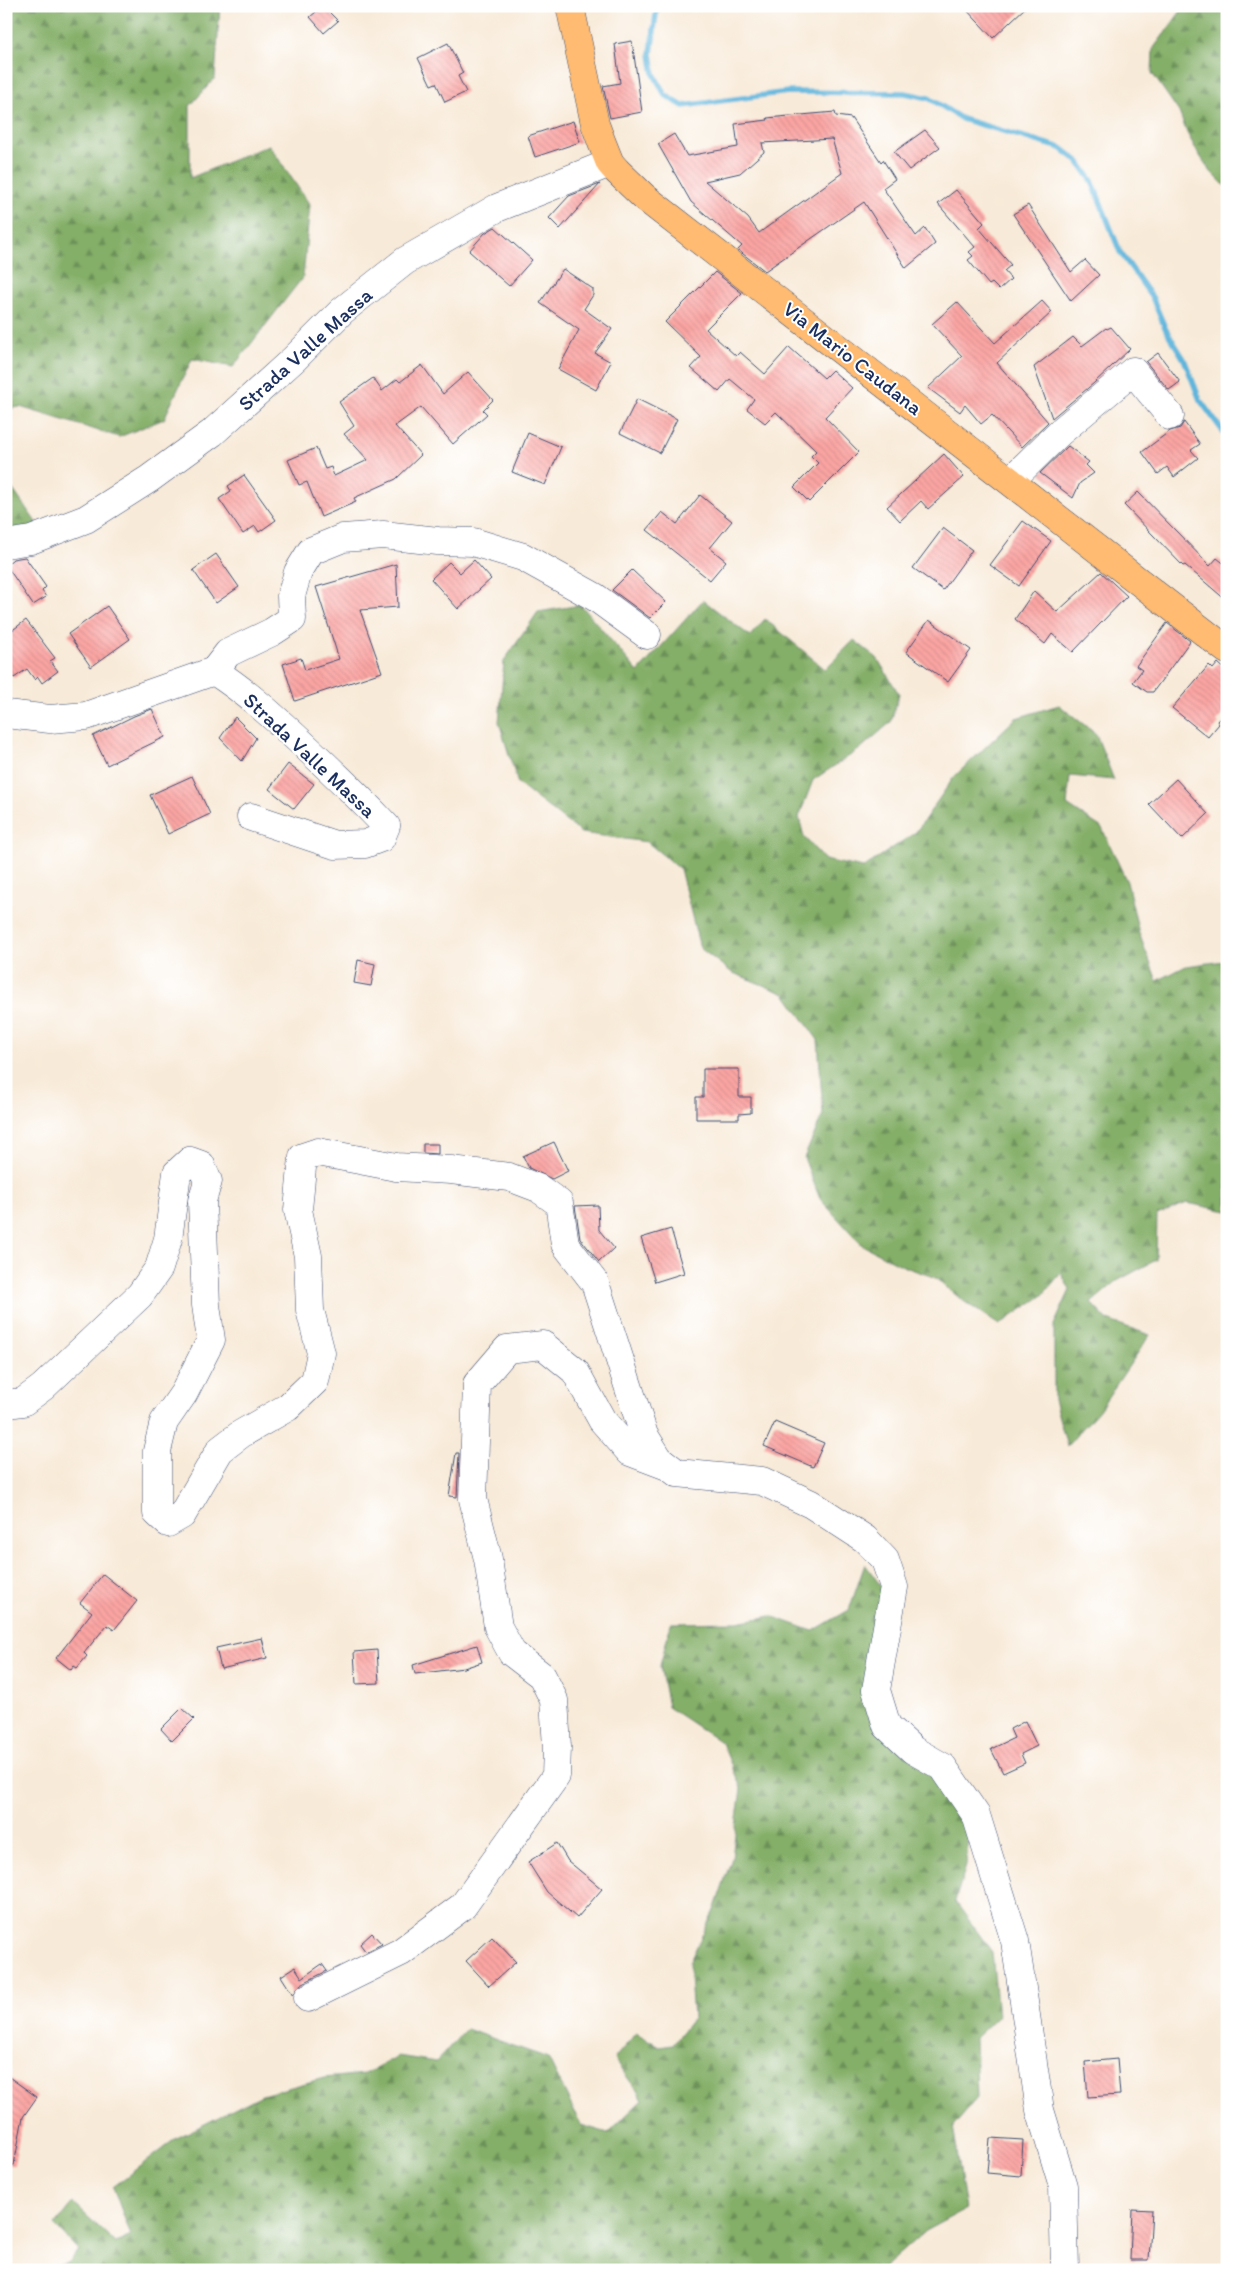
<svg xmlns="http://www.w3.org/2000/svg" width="1233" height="2276" font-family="Itim,sans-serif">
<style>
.forest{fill:url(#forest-firs);stroke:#506f62}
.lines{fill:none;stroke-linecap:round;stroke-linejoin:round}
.stream{stroke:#5eb5db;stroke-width:5.5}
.building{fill:url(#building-back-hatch);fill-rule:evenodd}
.minor-casing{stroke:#3c4b70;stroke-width:29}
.major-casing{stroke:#3c4b70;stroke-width:29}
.minor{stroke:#fff;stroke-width:28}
.major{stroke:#febb71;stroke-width:28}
.labels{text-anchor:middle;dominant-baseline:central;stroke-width:4;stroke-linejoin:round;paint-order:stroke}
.street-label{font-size:21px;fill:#1b2f5e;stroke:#fff}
</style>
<defs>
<pattern id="forest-firs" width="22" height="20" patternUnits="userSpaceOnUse" patternTransform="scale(1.25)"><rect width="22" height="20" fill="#84af67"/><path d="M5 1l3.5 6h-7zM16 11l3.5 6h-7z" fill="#6b8f58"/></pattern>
<pattern id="building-back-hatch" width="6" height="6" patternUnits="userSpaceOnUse" patternTransform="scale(1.25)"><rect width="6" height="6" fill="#fba5a3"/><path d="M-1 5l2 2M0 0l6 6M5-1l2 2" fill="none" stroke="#d78e8f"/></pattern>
</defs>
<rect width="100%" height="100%" fill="#fff"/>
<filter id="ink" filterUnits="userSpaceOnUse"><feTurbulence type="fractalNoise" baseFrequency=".02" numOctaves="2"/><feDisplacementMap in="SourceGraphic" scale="10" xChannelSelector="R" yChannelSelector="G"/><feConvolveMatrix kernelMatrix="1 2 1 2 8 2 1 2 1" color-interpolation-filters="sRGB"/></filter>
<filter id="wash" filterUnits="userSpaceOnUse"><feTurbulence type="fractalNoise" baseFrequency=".0096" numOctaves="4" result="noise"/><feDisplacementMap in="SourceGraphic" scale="20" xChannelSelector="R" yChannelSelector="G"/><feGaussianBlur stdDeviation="1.12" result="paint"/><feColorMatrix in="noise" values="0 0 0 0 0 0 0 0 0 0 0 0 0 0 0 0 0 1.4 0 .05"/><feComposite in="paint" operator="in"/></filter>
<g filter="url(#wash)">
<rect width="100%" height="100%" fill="#f8ead8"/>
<g class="forest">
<path d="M6,6H220L215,78L190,106V178L269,145L310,205L303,277L233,367L192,359L164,419L119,437L20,407L6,409Z"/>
<path d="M1181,6H1227V188L1211,172L1198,153L1187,133L1179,112L1152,73L1153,49L1181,11Z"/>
<path d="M6,480L38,525L6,535Z"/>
<path d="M703,600L750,636L765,619L825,669L854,640L877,658L899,694L891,722L860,749L813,780L799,817L804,837L825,860L863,868L916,832L954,777L1016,718L1059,705L1096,734L1114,780L1070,776L1067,805L1102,828L1127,882L1139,933L1157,981L1186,966L1224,961L1227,963V1211L1187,1203L1157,1215L1156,1260L1117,1281L1091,1303L1107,1320L1150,1335L1099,1410L1067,1446L1054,1400V1325L1070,1290L1061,1273L1042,1296L999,1325L962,1300L934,1277L905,1267L862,1245L820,1199L804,1158L823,1114L818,1040L785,994L731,972L700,948L680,869L647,842L581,833L518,784L499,722L504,661L538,612L581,605L638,672Z"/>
<path d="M865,1564L886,1593L887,1691L898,1720L971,1814L966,1866L955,1901L992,1952L998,2016L975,2038L977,2098L953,2126L966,2209L925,2231L881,2270H28L70,2262L78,2250L55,2226L73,2203L116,2243L131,2236L113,2187L175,2139L262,2095L324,2078L365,2074L398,2056L436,2062L466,2029L548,2058L581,2125L608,2133L643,2099L614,2059L636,2033L659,2046L673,2044L693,2018L689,1963L715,1908L732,1858L741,1788L722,1743L668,1707L660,1666L671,1623L737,1622L771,1616L813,1631L849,1610Z"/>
</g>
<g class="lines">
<path class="stream" d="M657,6L651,54L654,74L665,95L683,106L788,92L905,93L929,98L962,119L1061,148L1078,161L1092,181L1120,252L1152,297L1166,330L1184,359L1200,400L1227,437"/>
</g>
<g id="blocks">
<g class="building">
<path d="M323,6L338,21L324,33L310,17Z"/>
<path d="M963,6H1027L993,38Z"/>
<path d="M632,41L642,112L610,118L603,86L620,83L615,44Z"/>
<path d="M448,43L463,73L458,76L466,92L445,102L436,83L431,85L418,58Z"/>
<path d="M835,112L836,116L851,118L881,162L883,160L895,179L883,188L916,236L925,228L935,244L906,268L864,202L765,271L738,250L742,246L691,202L658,144L674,134L687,156L738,147L735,124L768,120L767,118ZM832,139L842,173L759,233L748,218L705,181L740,173L764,152L762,143Z"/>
<path d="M573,121L580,142L535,157L528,136Z"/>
<path d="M925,130L940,147L909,170L894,152Z"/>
<path d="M600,184L560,229L549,218L569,196Z"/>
<path d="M956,190L984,223L979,228L1011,265L1004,271L1011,279L999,290L992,283L989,285L968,260L973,256L969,252L975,247L938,204Z"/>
<path d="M1028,205L1071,272L1085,260L1099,275L1071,301L1013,214Z"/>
<path d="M495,227L532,260L509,286L469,251L485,233Z"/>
<path d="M563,269L593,289V295L584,309L612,329L595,353L611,362L596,390L558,369L579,330L540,303Z"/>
<path d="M715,272L742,293L706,329L736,356L740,352L765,374L789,347L824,378L832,370L852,388L825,417L859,452L809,502L794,487L818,463L811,456L816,451L776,412L765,423L747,409L754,399L730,379L719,392L691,368L701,357L665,322Z"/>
<path d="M1042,301L1052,312L997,363L1048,422L1022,447L992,415L981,424L965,405L960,412L928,388L962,356L932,324L957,302L995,343Z"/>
<path d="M1111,327L1130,349L1094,383L1052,418L1034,367L1073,337L1082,346L1106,328L1107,329Z"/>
<path d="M1158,353L1180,382L1169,390L1146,362Z"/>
<path d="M422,365L443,394L468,372L493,400L483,410L487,414L453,444L421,407L395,426L421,455L396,479L354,498L356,502L321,517L307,482L299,485L288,460L316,448L325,469L331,467L334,476L368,460L344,434L354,426L339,402L373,378L382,391L397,379L400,382Z"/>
<path d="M637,399L677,419L660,453L620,433Z"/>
<path d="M1184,422L1200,444L1191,450L1198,458L1174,477L1167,467L1158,474L1142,452L1170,431L1180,428Z"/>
<path d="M528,433L561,447L545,485L512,472Z"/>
<path d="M1068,446L1089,462L1086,465L1094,473L1080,483L1073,498L1040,473Z"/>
<path d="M944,454L964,477L928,509L921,501L900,521L887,507Z"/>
<path d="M244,475L276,520L259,532L255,526L243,534L219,499L231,491L228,486Z"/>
<path d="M1138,492L1210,566L1217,558L1227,566V601L1185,565L1183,566L1124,505Z"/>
<path d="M700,495L732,521L710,548L726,561L710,580L647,530L662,512L677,524Z"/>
<path d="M1023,521L1051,541L1019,586L990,565Z"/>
<path d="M943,528L972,550L943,590L913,568Z"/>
<path d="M216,554L239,587L216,603L193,570Z"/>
<path d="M25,557L46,587L42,591L46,597L33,605L6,565L13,559Z"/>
<path d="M474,560L491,579L458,609L431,579L449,562L460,573Z"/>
<path d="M396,564L398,607L360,610L382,672L295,701L283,664L301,658L305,670L339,659L316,587Z"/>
<path d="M632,570L666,602L650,618L612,590Z"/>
<path d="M1101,572L1127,596L1073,652L1052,634L1045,644L1015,619L1034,591L1057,612Z"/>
<path d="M107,606L130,639L91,667L68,634Z"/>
<path d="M26,620L55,658L50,661L58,671L42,683L38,677L35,680L27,669L14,678L6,669V635Z"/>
<path d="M929,620L971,650L948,682L906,652Z"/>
<path d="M1167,623L1190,641L1153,692H1147L1133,682L1142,670L1136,666Z"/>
<path d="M1218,663L1227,671V710L1217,721L1219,724L1208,737L1172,708L1209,665L1213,669Z"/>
<path d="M152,709L165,737L107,765L93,736L134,716Z"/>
<path d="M235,717L256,738L242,761L220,738Z"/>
<path d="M288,764L314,784L294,809L269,789Z"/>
<path d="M192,776L210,814L168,834L150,795Z"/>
<path d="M1176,779L1208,814L1182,839L1149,804Z"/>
<path d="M358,960L375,964L371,986L354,983Z"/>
<path d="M703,1069H739V1097H751V1113L739,1114V1119H696V1097H703Z"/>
<path d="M554,1142L568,1171L552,1179L529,1168L523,1156Z"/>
<path d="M423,1144H438V1154L423,1153Z"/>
<path d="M598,1205L599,1230L614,1248L599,1262L580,1238L575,1206Z"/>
<path d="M671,1229L684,1273L655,1282L641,1238Z"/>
<path d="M775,1422L824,1443L813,1467L764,1446Z"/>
<path d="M456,1453H459L457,1497L449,1496Z"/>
<path d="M103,1574L137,1601L114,1630L107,1625L84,1653L87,1656L77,1668L74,1666L71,1670L56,1658L92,1612L80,1603Z"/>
<path d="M262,1638L267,1658L221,1669L216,1648Z"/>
<path d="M477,1645L482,1662L464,1668L415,1674L413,1665Z"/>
<path d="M377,1650L379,1683L356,1684L354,1652Z"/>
<path d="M182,1708L194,1719L172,1741L161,1729Z"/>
<path d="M1025,1721L1037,1746L1021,1754L1025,1763L1003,1773L991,1749L1014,1738L1010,1729Z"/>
<path d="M557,1843L568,1861L602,1889L577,1918L547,1892L528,1862Z"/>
<path d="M372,1933L382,1944L366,1952L360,1944Z"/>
<path d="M492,1937L516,1962L489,1986L466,1961Z"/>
<path d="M322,1964L327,1971L301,1984L293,1995L281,1976L295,1967L302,1978Z"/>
<path d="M1117,2059L1120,2095L1088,2097L1085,2062Z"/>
<path d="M6,2075L37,2097L23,2117L14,2165H6Z"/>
<path d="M990,2138L1023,2140L1021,2176L987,2173Z"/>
<path d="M1132,2209L1152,2210L1149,2260H1130Z"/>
</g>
</g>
</g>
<g filter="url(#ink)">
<use href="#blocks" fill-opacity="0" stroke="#3c4b70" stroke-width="1"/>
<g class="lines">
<g class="minor-casing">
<g id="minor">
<path d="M1011,480L1059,433L1133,371L1170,416"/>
<path d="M6,544L31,540L86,519L149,479L212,433L294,359L342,311L405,261L497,208L610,163"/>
<path d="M214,671L228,653L272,632L292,619L291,596L298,572L311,551L343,538L383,535L438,541L473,542L523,557L595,597L647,635"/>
<path d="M6,714L50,719L86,716L214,671C247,692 276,719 305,746C333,772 360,798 386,826L381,838L365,844L335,845L251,817"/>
<path d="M6,1404L23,1402L43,1387L140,1295L159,1268L168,1239L177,1173L190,1161L201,1165L208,1181L202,1201L206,1305L211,1340L184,1393L164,1422L157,1451V1513L168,1523L182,1515L220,1450L241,1434L288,1407L315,1381L321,1353L310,1310L308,1256L298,1210L303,1157L318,1152L396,1167L451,1170L509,1177L538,1188L559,1203L565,1244L595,1283L644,1435L659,1459L677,1473L762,1481L811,1504L865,1539L885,1560L894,1587L876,1690L887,1726L913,1750L943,1767L976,1815L1015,1941L1040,2110L1063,2186L1065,2270"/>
<path d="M308,1998L401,1952L463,1906L556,1776L557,1747L554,1700L542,1676L512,1653L498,1627L488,1559L473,1499L477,1384L507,1349L543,1345L575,1371L602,1420L630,1452L667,1466"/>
</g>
</g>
<g class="major-casing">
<path id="major" d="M570,6L595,124L602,143L610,163L617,171L644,197L1227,650"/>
</g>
<use href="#minor" class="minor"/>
<use href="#major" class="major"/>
</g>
</g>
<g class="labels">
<g class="street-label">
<text transform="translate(305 349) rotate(-42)">Strada Valle Massa</text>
<text transform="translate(853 358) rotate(38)">Via Mario Caudana</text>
<text transform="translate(310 755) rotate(43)">Strada Valle Massa</text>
</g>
</g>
<rect width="1233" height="2276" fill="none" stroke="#fff" stroke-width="25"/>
</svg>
